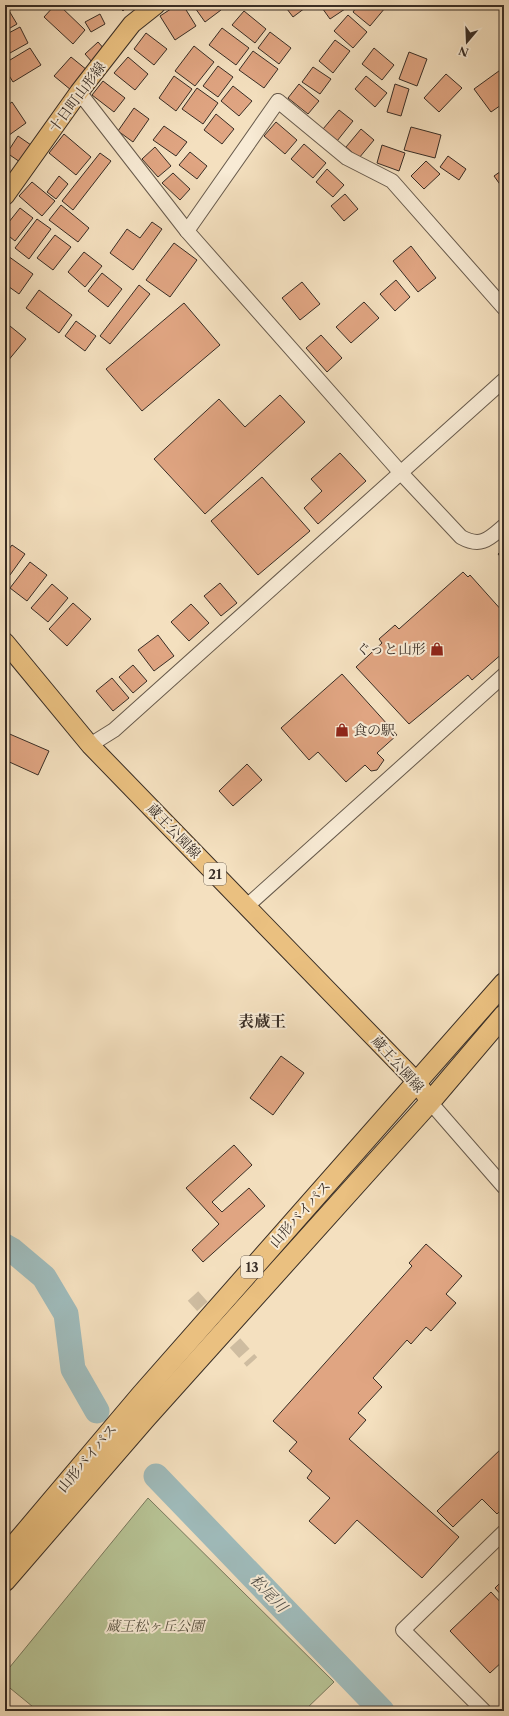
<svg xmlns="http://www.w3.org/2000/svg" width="509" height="1716" font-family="'Libre Caslon Text','Noto Serif JP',serif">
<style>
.green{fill:#b7c395;stroke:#78785d}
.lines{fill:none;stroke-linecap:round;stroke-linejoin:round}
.river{stroke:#9fbbbb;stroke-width:25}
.building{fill:#e0a582;stroke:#382d25}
.minor-tunnel{stroke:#cebca0;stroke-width:14;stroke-dasharray:14 7;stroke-linecap:butt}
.minor-casing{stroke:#675a4c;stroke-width:16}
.major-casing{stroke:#382d25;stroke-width:20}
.highway-casing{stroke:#382d25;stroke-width:22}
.minor{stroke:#f8ebd5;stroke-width:14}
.major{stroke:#eac080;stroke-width:18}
.highway{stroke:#eac080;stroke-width:20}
.labels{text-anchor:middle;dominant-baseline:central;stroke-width:4;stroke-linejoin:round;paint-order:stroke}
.shield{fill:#f8ebd5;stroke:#72665a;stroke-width:1}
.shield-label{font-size:13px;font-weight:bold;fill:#382d25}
.street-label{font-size:14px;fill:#382d25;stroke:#f8ebd5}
.poi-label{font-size:14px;fill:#382d25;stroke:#f8ebd5;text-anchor:end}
.park-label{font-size:14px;font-style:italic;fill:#585241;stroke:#f8ebd5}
.water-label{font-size:15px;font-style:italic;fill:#52504a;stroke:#f8ebd5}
.quarter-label{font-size:16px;font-weight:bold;fill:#382d25;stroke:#f8ebd5}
</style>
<rect width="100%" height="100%" fill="#f4e0bf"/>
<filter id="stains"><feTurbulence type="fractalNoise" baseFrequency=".005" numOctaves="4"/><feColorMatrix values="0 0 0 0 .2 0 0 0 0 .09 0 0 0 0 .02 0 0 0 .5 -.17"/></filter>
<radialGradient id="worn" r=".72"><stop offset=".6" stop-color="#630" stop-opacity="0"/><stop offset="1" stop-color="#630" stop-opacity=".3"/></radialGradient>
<path class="green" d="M148,1498L334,1682L304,1711H38L5,1684V1673Z"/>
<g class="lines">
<g class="river">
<path d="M5,1246L12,1250L44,1277L66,1314L73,1369L97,1411"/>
<path d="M156,1476L382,1711"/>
</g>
</g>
<g class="building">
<path d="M55,5H59L85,30L73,44L44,17Z"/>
<path d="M117,5H129L123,11Z"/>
<path d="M177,5H183L196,26L175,40L160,16Z"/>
<path d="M193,5H217L221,10L205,22Z"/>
<path d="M284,5H309L293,17Z"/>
<path d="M320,5H347L348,7L330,19Z"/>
<path d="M358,5H381L385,8L370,26L353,12Z"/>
<path d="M8,9L17,24L5,31V11Z"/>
<path d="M244,11L266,29L255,43L232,25Z"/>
<path d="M100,14L105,24L91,32L85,22Z"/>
<path d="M348,15L367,32L353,48L334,31Z"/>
<path d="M20,27L28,43L10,53L5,43V35Z"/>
<path d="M222,28L249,48L236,65L209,45Z"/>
<path d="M270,32L291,48L279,64L258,48Z"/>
<path d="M146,33L167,49L154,65L134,49Z"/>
<path d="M335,40L350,51L333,73L319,61Z"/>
<path d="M98,42L106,51L93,63L85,54Z"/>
<path d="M194,46L214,62L195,86L175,71Z"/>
<path d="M30,48L41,65L13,82L5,69V63Z"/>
<path d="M374,48L394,65L382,80L362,64Z"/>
<path d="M253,51L278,69L264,88L239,70Z"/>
<path d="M409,52L427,59L417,86L399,79Z"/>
<path d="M71,57L87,70L71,90L54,76Z"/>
<path d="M128,57L148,74L135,90L114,73Z"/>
<path d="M218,66L233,77L218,97L203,86Z"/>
<path d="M313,67L331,79L320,94L302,82Z"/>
<path d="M503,68L504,103L491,112L474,89Z"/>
<path d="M5,74L10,82L5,86Z"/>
<path d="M446,74L462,88L439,112L424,98Z"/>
<path d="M174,76L192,89L176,111L159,98Z"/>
<path d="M366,76L387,93L375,107L355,89Z"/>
<path d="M103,81L125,98L114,112L92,95Z"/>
<path d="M299,84L319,101L308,114L288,98Z"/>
<path d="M395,84L409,89L401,116L387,112Z"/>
<path d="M233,86L252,101L239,116L221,101Z"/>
<path d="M197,88L218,103L203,124L182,109Z"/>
<path d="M12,102L26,123L5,138V107Z"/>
<path d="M134,108L149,119L133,142L118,131Z"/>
<path d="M339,110L353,121L337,141L323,129Z"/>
<path d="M216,114L234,129L222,144L204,130Z"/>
<path d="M276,122L297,140L285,154L264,136Z"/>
<path d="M164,126L187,142L176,156L153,140Z"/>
<path d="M411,127L441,135L435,158L404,150Z"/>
<path d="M361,129L374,140L359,158L346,147Z"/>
<path d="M64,134L91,157L76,175L49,153Z"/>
<path d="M18,136L31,145L20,162L7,153Z"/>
<path d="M304,144L326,163L313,178L291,159Z"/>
<path d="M382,145L405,153L399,171L377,163Z"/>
<path d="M155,147L171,166L158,177L142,159Z"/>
<path d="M190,152L207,166L197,179L179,165Z"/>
<path d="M100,153L111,161L73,210L62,201Z"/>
<path d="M448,156L466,169L459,180L440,167Z"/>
<path d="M426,161L440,174L424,189L411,176Z"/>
<path d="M327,169L344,185L333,197L316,182Z"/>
<path d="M504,169V190L494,176Z"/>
<path d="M173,173L190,189L180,200L162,183Z"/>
<path d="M59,176L68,184L56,199L47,192Z"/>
<path d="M32,182L55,201L42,216L19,196Z"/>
<path d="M345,194L358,209L344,221L331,206Z"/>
<path d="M61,205L89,228L78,242L49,220Z"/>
<path d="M20,208L33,218L15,241L5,233V227Z"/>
<path d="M37,219L51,229L29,259L15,248Z"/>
<path d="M152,222L162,229L133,270L110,253L127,229L140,238Z"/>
<path d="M55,235L71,247L53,270L37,258Z"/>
<path d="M174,243L197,260L170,297L146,280Z"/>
<path d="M411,246L436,278L418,292L393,261Z"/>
<path d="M84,252L102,266L85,287L68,272Z"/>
<path d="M8,256L33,274L19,294L5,284V260Z"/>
<path d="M102,273L122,289L108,307L88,291Z"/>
<path d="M396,280L410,297L395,311L380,294Z"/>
<path d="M302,282L320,304L300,320L282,298Z"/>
<path d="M139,285L150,294L110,344L100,336Z"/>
<path d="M39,290L72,315L59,333L26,308Z"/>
<path d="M364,302L379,318L351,343L336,327Z"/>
<path d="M184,303L220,345L142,411L106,369Z"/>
<path d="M76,321L96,336L85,351L65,336Z"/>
<path d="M5,322L26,339L7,362L5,360Z"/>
<path d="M321,335L342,358L327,372L306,348Z"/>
<path d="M280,395L305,422L205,514L154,459L219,399L245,427Z"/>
<path d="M340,453L366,481L318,524L304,508L322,491L311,479Z"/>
<path d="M262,477L310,531L258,575L211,521Z"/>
<path d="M12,545L25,554L10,575L5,572V554Z"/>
<path d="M504,549V561L498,554Z"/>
<path d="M30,562L47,575L27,601L10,588Z"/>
<path d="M463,572L468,577L470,575L504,613V652L472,680L468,675L409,724L356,667L382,643L379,639L395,625L399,629Z"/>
<path d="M220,583L237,603L221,616L204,596Z"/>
<path d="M52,584L68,598L48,622L31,608Z"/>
<path d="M73,603L91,619L67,646L49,629Z"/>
<path d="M191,604L209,623L189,641L171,622Z"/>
<path d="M158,635L174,656L154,671L138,650Z"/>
<path d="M133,665L147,681L133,693L119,677Z"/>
<path d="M342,674L397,735L377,753L384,760L377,770L371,771L365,765L346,782L318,752L309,760L281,728Z"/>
<path d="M112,678L129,698L113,711L96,691Z"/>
<path d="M5,732L49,751L38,775L5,760Z"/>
<path d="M247,764L262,780L233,806L219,791Z"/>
<path d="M281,1056L304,1073L273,1115L250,1098Z"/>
<path d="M234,1145L252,1165L212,1202L222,1212L249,1188L265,1206L203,1262L192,1250L219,1224L186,1188Z"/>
<path d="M426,1244L462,1276L446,1294L456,1303L431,1331L426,1327L411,1344L407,1340L373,1378L382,1387L358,1413L366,1420L349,1439L459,1537L422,1578L357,1520L335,1544L309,1521L330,1498L307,1478L312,1471L289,1451L297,1442L273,1421L412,1266L409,1263Z"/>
<path d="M504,1446V1507L497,1514L482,1499L453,1527L437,1511Z"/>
<path d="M504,1579V1598L495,1588Z"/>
<path d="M491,1592L504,1606V1660L490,1673L450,1631Z"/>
</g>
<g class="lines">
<path class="minor-tunnel" d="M193,1296L252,1362"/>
<g class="minor-casing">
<g id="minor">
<path d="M79,92L187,231L401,473L461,537C481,548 489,539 504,526"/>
<path d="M187,231L278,101L347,158L392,181L504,308"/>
<path d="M90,745L114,730L504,380"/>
<path d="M247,906L504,675"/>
<path d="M430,1102L504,1187"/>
<path d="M484,1711L403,1630L504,1532"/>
</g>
</g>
<g class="major-casing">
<g id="major">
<path d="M5,196L79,92L132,24L156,5"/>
<path d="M5,642L90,745L417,1082L430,1102"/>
</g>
</g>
<g class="highway-casing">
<g id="highway">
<path d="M5,1556L141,1395L504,983"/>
<path d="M5,1581L146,1418L430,1102L504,1015"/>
</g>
</g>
<use href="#minor" class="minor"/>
<use href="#major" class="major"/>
<use href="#highway" class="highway"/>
</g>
<defs>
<g id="shop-bare" transform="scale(1.08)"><path d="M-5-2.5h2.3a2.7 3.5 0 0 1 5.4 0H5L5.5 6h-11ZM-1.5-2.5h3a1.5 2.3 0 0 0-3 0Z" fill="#8f2418" stroke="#f8ebd5" stroke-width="2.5" paint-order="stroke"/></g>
</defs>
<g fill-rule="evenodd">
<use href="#shop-bare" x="437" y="649"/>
<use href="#shop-bare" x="342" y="730"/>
</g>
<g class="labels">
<g class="shield">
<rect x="204" y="863" width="22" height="22" rx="3"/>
<rect x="241" y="1256" width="22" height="22" rx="3"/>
</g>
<g class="shield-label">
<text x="215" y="874">21</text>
<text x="252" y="1267">13</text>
</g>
<g class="street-label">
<text transform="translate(77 97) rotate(-53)">十日町山形線</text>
<text transform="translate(174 831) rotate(46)">蔵王公園線</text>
<text transform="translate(398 1064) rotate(48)">蔵王公園線</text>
<text transform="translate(300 1214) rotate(-48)">山形バイパス</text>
<text transform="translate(87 1458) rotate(-50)">山形バイパス</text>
</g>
<g class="poi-label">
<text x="426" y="649">ぐっと山形</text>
<text x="353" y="730" text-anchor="start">食の駅</text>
</g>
<g class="park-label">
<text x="155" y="1626">蔵王松ヶ丘公園</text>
</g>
<g class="water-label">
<text transform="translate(269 1593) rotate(46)">松尾川</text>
</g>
<g class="quarter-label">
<text x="262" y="1021">表蔵王</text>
</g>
</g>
<rect width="509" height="1716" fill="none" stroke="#f4e0bf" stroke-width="20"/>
<rect x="6" y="6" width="497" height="1704" fill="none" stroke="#382d25" stroke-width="2"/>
<rect x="10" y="10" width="489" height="1696" fill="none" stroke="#382d25"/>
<g transform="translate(467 42) rotate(199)" stroke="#f8ebd5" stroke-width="3" paint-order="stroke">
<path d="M0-3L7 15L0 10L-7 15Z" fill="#382d25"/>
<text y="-6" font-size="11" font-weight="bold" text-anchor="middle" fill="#382d25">N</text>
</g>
<rect width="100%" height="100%" filter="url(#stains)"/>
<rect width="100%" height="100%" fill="url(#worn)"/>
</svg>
